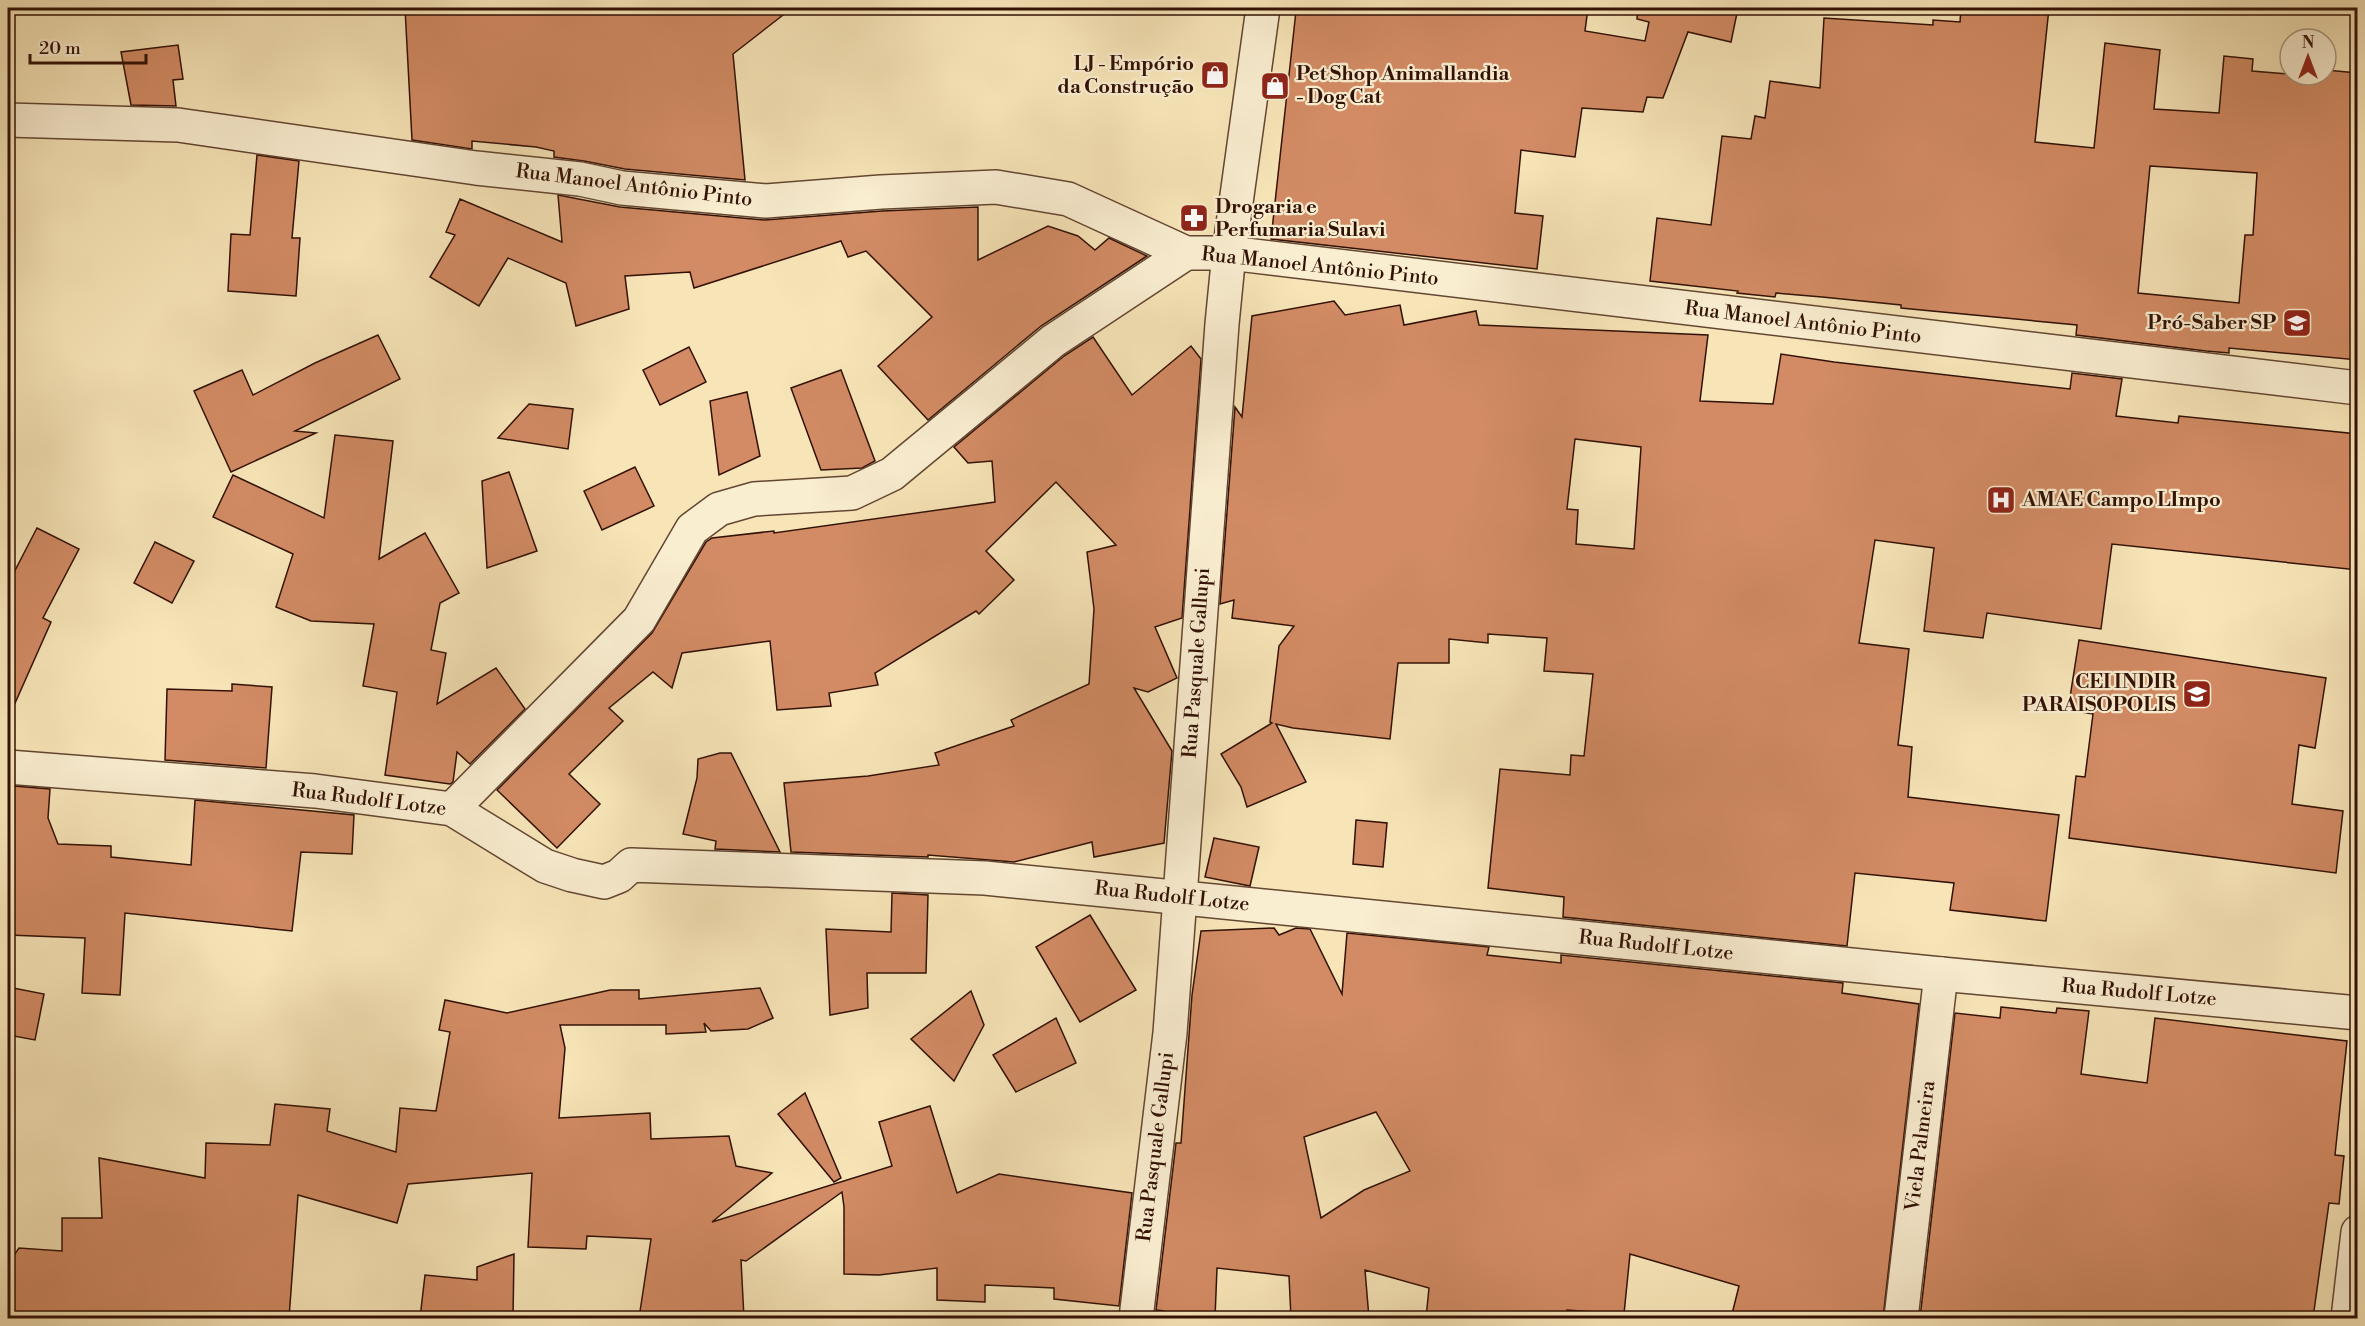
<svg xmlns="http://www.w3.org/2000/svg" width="2365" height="1326" font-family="'Libre Bodoni',serif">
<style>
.building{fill:#d28b64;stroke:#321105;stroke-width:1.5;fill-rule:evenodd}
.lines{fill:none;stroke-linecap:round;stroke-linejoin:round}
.minor-casing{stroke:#634632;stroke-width:36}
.minor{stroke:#faeed1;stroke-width:33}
.labels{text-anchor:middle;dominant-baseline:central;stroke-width:4.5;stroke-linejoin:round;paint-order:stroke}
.poi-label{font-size:20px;font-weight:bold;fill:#321105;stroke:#faeed1;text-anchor:end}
.street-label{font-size:20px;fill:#321105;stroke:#faeed1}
</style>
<rect width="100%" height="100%" fill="#f7e5b8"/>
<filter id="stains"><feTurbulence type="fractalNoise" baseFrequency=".00333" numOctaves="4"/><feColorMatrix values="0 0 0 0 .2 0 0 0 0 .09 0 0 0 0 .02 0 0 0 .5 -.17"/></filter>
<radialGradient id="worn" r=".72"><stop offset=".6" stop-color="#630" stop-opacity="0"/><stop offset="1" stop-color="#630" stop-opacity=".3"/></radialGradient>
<g class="building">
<path d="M405,8H792L733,54L745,180L625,169L584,161L554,157V151L536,147L472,141V149L412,140Z"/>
<path d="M1314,8H1588L1585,31L1645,41L1649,22L1637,19L1638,8H1714L1737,13L1731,42L1688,32L1663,98L1647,97L1643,112L1582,108L1575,157L1521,150L1515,213L1543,216L1537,269L1271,239L1296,11L1314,14Z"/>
<path d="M1961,8H2049L2035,142L2094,148L2105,43L2160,50L2154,109L2219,113L2224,56L2253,59L2252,71L2326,77V70L2358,73V360L2229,348V353L2206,351L2076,335L2077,325L1901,308V305L1822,297L1776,293L1775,297L1737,293L1738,291L1650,281L1657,218L1711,225L1722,136L1751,139L1755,116L1765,118L1770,81L1820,88L1824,18L1933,25V20L1960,22ZM2150,166L2257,173L2253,235H2245L2239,303L2138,293Z"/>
<path d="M178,45L183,79L173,80L176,106L131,105L121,52Z"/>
<path d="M257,155L299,161L292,238H300L296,296L228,291L231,234L250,235Z"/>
<path d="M558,195L620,207L765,220L882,211L978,207V260L1048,226L1078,236L1095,250L1109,238L1147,256L1041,326L928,420L878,366L932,317L866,251L848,257L841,241L694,288L690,272L625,276L629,309L576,326L566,283L508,258L479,306L430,277L455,235L446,232L460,199L562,242Z"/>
<path d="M1334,301L1345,315L1400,305L1404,325L1476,311L1479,325L1708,335L1700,401L1773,404L1781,354L1834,362L2070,389L2072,373L2122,379L2116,416L2178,423L2179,416L2358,434V570L2112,544L2101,629L1987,613L1983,638L1924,631L1934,548L1875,540L1859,643L1909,649L1898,745L1912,747L1908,797L2059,815L2046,921L1950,910L1954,883L1855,873L1847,946L1563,917L1564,897L1488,888L1500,769L1570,775L1571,755L1584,756L1593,674L1544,671L1547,638L1488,634V643L1449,639V663H1398L1390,739L1293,728L1276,724L1306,782L1247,807L1241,787L1221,754L1272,723L1270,722L1279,646L1294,626L1232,618L1234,600L1220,604L1235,407L1242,417L1252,316ZM1575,439L1641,447L1634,549L1576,544L1578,510L1567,509Z"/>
<path d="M378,335L400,379L295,431L316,433L231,472L194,391L242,370L253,395L315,363Z"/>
<path d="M1093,337L1132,395L1191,346L1201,359L1182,618L1155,627L1177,678L1148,692L1134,688L1172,751L1164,843L1094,857L1092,842L1014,862L928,855V857L791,852L784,783L868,776L939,765L935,753L1014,726L1011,720L1089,684L1094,609L1087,552L1116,545L1056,482L986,551L1014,580L979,614L976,611L875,673L878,685L829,693L831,706L777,710L770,641L682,653L672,688L653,672L609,708L623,721L569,774L600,804L557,848L497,790L652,633L706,542L712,538L774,531V533L995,502L992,461L968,463L954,447L1064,356Z"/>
<path d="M689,347L706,382L660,405L643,370Z"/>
<path d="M841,370L875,461L862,468L821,470L791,388Z"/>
<path d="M747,392L760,456L719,475L710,401Z"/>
<path d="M529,404L573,409L568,449L498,438Z"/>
<path d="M335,435L393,441L379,559L425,533L459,593L440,603L431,650L446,653L437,704L496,668L525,709L470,764L457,752L453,782L450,784L385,775L397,692L363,686L374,624L311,621L276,607L293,554L213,517L233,475L324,518Z"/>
<path d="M635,467L654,506L602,530L584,491Z"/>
<path d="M509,472L537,551L487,568L482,481Z"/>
<path d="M37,528L79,549L43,618L51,622L8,719V584Z"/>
<path d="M155,542L194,561L172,603L134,583Z"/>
<path d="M2079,640L2326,678L2315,748L2299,745L2292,804L2343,811L2336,873L2069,838L2076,776L2085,777L2093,714L2068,710Z"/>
<path d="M232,684L272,687L266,768L165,760L167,689L232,691Z"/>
<path d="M720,753H731L780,852L715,849L716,841L683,834L697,778L698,759Z"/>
<path d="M14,786L50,789L48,818L58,844L111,846V857L191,865L195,800L354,815L352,854L301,852L292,931L125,913L120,995L82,993L85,938L8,935V830Z"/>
<path d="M1356,820L1387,823L1383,867L1353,864Z"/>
<path d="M1214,838L1259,847L1250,886L1205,877Z"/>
<path d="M892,893L928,895L926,973H867L868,1008L830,1015L826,929L891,932Z"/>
<path d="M1090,915L1136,990L1080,1022L1036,947Z"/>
<path d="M1274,928L1279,935L1296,928L1310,929L1342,994L1347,933L1489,947L1487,955L1561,963V955L1843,983L1842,993L1919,1004L1883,1318H1751L1732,1314L1739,1286L1630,1254L1624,1314L1567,1310V1318H1426L1429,1288L1365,1270L1369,1318H1291L1289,1276L1217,1268L1215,1318H1163L1164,1311L1156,1310L1176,1143H1181L1192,995L1201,931ZM1376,1112L1410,1171L1364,1190L1321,1218L1304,1137Z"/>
<path d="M8,987L44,994L35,1040L8,1035Z"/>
<path d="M760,988L773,1018L748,1029L711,1031L704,1023L706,1032L666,1034V1025H560L565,1048L559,1118L650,1113L651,1139L729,1136L736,1166L772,1173L712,1222L892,1166L879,1122L930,1106L957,1193L999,1174L1132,1193L1119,1306L1054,1299V1288L985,1285V1302L937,1300V1268L879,1275L844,1274V1207L842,1192L746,1261L741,1260L744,1318H639L651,1239L587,1236L586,1249L528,1247L532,1173L408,1184L397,1223L298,1195L289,1318H8V1290L12,1258L19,1248L62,1251V1218H102L99,1158L205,1178L206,1143L270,1145L275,1104L330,1109L327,1131L396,1152L400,1108L436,1111L450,1032L439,1030L445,1000L507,1013L610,990H639V999Z"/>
<path d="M971,991L984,1025L954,1081L911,1039Z"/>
<path d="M2001,1007L2056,1013L2057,1008L2089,1011L2081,1074L2147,1083L2155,1018L2347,1041L2335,1155L2344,1156L2339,1204L2329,1203L2313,1318H1920L1955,1013L2000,1018Z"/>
<path d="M1056,1018L1076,1063L1016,1092L993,1055Z"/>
<path d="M805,1093L841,1178L834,1182L778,1114Z"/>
<path d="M514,1254L513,1318H420L425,1275L477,1280V1267Z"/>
</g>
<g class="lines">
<g class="minor-casing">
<g id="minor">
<path d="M8,120L178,125L476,168L580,179L622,188L766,201L881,192L996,187L1068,199L1186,253H1229L2358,388"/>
<path d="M8,767L315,791L452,809L545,866L572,875L604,882L619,876L631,865L985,878L1941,974L2358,1013"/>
<path d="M452,809L639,620L692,529L719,509L754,499L852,493L892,474L1053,341L1186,253"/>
<path d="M1136,1318L1170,1033L1222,324L1229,253L1263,8"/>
<path d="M1901,1318L1941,974"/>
<path d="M2348,1318L2358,1232"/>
</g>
</g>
<use href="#minor" class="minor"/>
</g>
<defs>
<g id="shop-square" transform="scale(1.5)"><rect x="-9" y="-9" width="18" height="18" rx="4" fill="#8f2418" stroke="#faeed1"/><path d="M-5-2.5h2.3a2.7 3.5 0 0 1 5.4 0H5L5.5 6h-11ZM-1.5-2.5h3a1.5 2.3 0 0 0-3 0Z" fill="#fff"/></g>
<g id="pharmacy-square" transform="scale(1.5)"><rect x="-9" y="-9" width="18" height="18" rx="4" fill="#8f2418" stroke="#faeed1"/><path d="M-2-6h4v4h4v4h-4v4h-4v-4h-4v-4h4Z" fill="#fff"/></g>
<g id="school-square" transform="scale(1.5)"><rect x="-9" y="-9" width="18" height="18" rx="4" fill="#8f2418" stroke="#faeed1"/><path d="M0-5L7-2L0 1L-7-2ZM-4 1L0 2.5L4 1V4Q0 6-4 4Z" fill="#fff"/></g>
<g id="hospital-square" transform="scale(1.5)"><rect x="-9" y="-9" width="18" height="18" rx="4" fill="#8f2418" stroke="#faeed1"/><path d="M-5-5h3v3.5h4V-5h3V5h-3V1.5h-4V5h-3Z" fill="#fff"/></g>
</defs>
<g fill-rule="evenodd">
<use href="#shop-square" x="1215" y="75"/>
<use href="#shop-square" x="1275" y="86"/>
<use href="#pharmacy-square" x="1194" y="218"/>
<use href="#school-square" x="2297" y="323"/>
<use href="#hospital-square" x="2001" y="500"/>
<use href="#school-square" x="2197" y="694"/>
</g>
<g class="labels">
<g class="poi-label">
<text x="1194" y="64">LJ - Empório<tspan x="1194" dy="23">da Construção</tspan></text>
<text x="1296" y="74" text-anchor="start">Pet Shop Animallandia<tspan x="1296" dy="23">- Dog Cat</tspan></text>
<text x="1215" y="207" text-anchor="start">Drogaria e<tspan x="1215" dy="23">Perfumaria Sulavi</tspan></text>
<text x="2276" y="323">Pró-Saber SP</text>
<text x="2022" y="500" text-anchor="start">AMAE Campo LImpo</text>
<text x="2176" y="682">CEI INDIR<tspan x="2176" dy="23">PARAISOPOLIS</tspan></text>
</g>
<g class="street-label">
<text transform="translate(634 186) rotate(7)">Rua Manoel Antônio Pinto</text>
<text transform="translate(1320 267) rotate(6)">Rua Manoel Antônio Pinto</text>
<text transform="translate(1803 323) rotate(7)">Rua Manoel Antônio Pinto</text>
<text transform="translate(1197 663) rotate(-86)">Rua Pasquale Gallupi</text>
<text transform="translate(369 800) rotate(7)">Rua Rudolf Lotze</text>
<text transform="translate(1172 897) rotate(6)">Rua Rudolf Lotze</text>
<text transform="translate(1656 946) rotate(6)">Rua Rudolf Lotze</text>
<text transform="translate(2139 993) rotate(5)">Rua Rudolf Lotze</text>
<text transform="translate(1921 1146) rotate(-83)">Viela Palmeira</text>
<text transform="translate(1156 1147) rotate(-83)">Rua Pasquale Gallupi</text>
</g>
</g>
<rect width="2365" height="1326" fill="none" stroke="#f7e5b8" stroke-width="30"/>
<rect x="9" y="9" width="2347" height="1308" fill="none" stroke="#321105" stroke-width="3"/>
<rect x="15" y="15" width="2335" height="1296" fill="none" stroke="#321105" stroke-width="1.5"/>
<g transform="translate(2308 57)"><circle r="28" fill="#faeed1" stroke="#aa967f" stroke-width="1.5"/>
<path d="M0-4.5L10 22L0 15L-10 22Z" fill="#8f2418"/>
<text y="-9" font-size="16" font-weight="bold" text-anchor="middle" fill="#321105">N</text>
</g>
<path d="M30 54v9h116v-9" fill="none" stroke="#321105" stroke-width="3"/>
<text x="39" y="54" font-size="18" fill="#321105" stroke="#faeed1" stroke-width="4.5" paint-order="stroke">20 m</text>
<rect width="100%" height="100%" filter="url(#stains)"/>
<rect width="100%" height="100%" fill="url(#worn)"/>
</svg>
